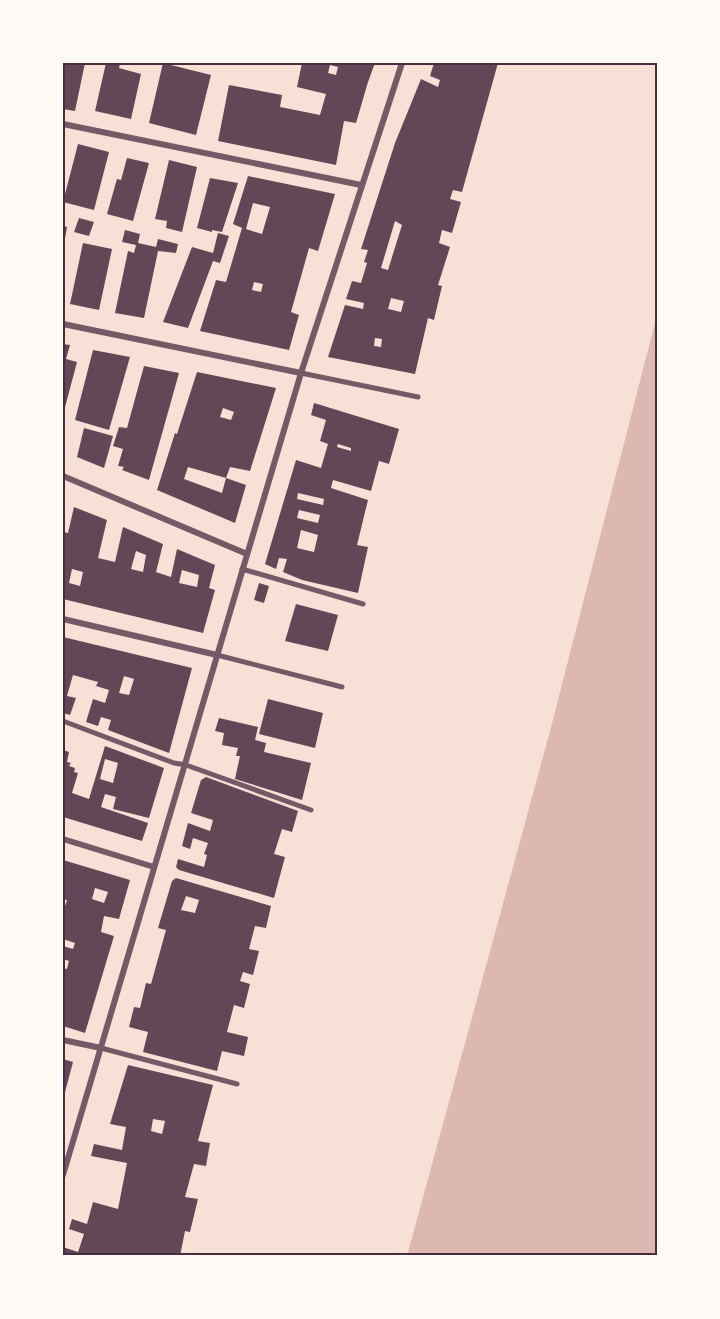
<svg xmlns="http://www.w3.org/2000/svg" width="720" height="1319" font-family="'IBM Plex Sans',sans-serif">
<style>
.water{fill:#dcb8b0}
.building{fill:#644757;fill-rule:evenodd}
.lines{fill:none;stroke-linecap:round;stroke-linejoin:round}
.pedestrian{stroke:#755966;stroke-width:5}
.minor{stroke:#755966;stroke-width:6}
.neatline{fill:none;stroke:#4a2c40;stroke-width:2}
</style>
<rect width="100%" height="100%" fill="#f7e1d7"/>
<path class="water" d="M657,315V1256H407L550,731Z"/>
<g class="building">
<path d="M63,63H85L75,111L63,109Z"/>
<path d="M106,63H120L119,68L141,74L131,119L95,111Z"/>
<path d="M163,63L211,75L196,135L149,123Z"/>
<path d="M302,63H375L368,82L356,123L344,121L336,165L218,141L229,85L282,95L280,107L320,115L326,94L297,87ZM330,65L338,67L336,75L328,73Z"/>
<path d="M434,63H498L462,192L453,190L450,199L461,202L452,233L442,230L439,243L450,247L438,285L442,286L434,320L428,318L415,374L328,357L345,305L363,309L364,303L346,299L352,281L361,283L367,263L364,262L368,250L361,249L395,143L421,79L438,87L440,80L430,76ZM395,221L402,225L388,270L381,268ZM391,298L404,301L401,312L388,309ZM375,338L382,339L381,347L374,346Z"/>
<path d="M78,144L109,152L94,210L63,202Z"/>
<path d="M127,158L149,163L133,221L107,214L117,179L121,180Z"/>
<path d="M169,160L197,167L182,232L166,228L167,221L155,219Z"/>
<path d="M248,176L335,194L318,251L309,248L291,312L299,315L289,350L200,331L216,280L226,282L242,228L233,224ZM253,203L270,207L262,234L246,229ZM254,282L263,284L261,292L252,290Z"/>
<path d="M210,178L238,183L222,232L212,230V232L197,228Z"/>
<path d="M79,218L94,222L89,236L74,232Z"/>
<path d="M63,226L67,227L64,244H63Z"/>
<path d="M125,230L140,234L138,243L156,247L158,239L178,244L176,253L158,251L144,318L115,313L128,251L134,253L136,245L122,242Z"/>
<path d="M218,233L229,236L220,263L213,261L188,328L163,322L192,247L213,253Z"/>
<path d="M83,243L112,249L99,310L70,304Z"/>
<path d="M63,344L70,345L66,359L77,362L64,411Z"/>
<path d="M93,350L130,357L109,430L75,420Z"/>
<path d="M144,366L179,373L149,480L122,470L124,467L118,466L123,449L113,446L119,427L127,428Z"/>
<path d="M197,372L276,388L250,471L230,467L226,478L188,467L184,479L222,493L226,478L246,485L235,523L157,490L175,433L177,434ZM223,408L234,412L231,420L220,417Z"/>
<path d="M314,403L399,429L389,464L379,461L371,491L333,480L331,488L368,500L357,545L368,547L358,593L302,580L283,572L287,559L279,558L276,569L265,564L296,460L321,468L328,444L320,441L326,420L311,415ZM338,444L351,448V451L337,447ZM298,493L324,499L323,505L297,499ZM299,510L320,515L318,523L297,518ZM301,530L318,535L314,552L297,548Z"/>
<path d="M84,428L113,436L104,468L77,457Z"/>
<path d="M74,507L107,520L98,558L115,562L123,527L163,544L156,572L171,577L177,549L215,565L209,588L215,590L203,633L63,599V532L68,533ZM136,551L146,555L143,572L131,569ZM72,569L83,572L80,586L69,583ZM182,570L199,575L197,587L179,583Z"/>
<path d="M259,583L269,586L264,603L254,600Z"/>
<path d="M296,604L338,615L328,651L285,641Z"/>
<path d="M63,637L192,668L169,753L108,730L111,720L101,717L98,726L86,722L93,699L105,703L109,690L96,686L98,682L73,675L67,696L76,698L70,715L63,713ZM124,676L134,679L129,695L119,693Z"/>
<path d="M268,699L323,713L315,748L259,734Z"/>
<path d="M219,718L258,727L255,740L266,743L264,752L311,763L302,800L235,779L240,756H236L238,748L222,745L224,733L215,731Z"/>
<path d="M105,746L164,768L149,818L113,809L116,797L105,794L101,807L148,823L142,841L63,817V750L69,752L67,762L71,763L69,766L75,768L74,772L78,773L72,793L89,799ZM105,759L118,763L113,783L100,779Z"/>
<path d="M206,777L298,811L292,832L282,829L274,854L285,857L274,898L179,870L176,867L178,859L204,867L207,855L204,854L208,843L193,838L190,849L182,846L188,823L210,831L213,820L191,813L201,780Z"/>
<path d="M63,860L130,880L119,919L104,916L101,932L114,936L85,1033L63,1026V968L67,969L69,961L63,959V946L73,949L75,943L63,939V905L65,906L67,900L63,899ZM95,888L108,892L104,903L92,899Z"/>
<path d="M176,878L271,906L266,928L255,926L249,949L259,951L253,975L243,972L240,981L250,984L244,1008L234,1005L227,1032L248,1037L244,1056L222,1051L217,1071L143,1052L148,1032L129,1027L134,1007L140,1008L146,983L151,984L166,930L158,928L172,881ZM186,896L199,900L195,913L181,910Z"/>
<path d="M63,1059L73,1062L64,1096H63Z"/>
<path d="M128,1065L213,1085L198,1141L210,1143L206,1166L194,1164L185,1197L198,1199L190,1232L185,1231L180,1256H63V1247L78,1252L84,1234L69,1229L72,1219L87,1224L93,1202L118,1209L127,1163L91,1156L94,1144L122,1150L126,1127L110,1124ZM153,1119L165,1121L162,1134L151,1131Z"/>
</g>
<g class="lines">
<g class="pedestrian">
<path d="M301,373L418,397"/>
<path d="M242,569L363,604"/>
<path d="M217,655L342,687"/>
<path d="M63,721L174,763L186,765L311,810"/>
<path d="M101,1048L237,1084"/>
</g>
<g class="minor">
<path d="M63,124L361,185"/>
<path d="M63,324L301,373"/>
<path d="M63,476L247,554"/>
<path d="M63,619L217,655"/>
<path d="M63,839L154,867"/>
<path d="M63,1040L101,1048"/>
<path d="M63,1175L301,373L402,63"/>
</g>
</g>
<rect width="720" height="1319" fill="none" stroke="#fffaf5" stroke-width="129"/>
<rect x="64" y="64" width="592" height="1190" class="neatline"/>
</svg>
